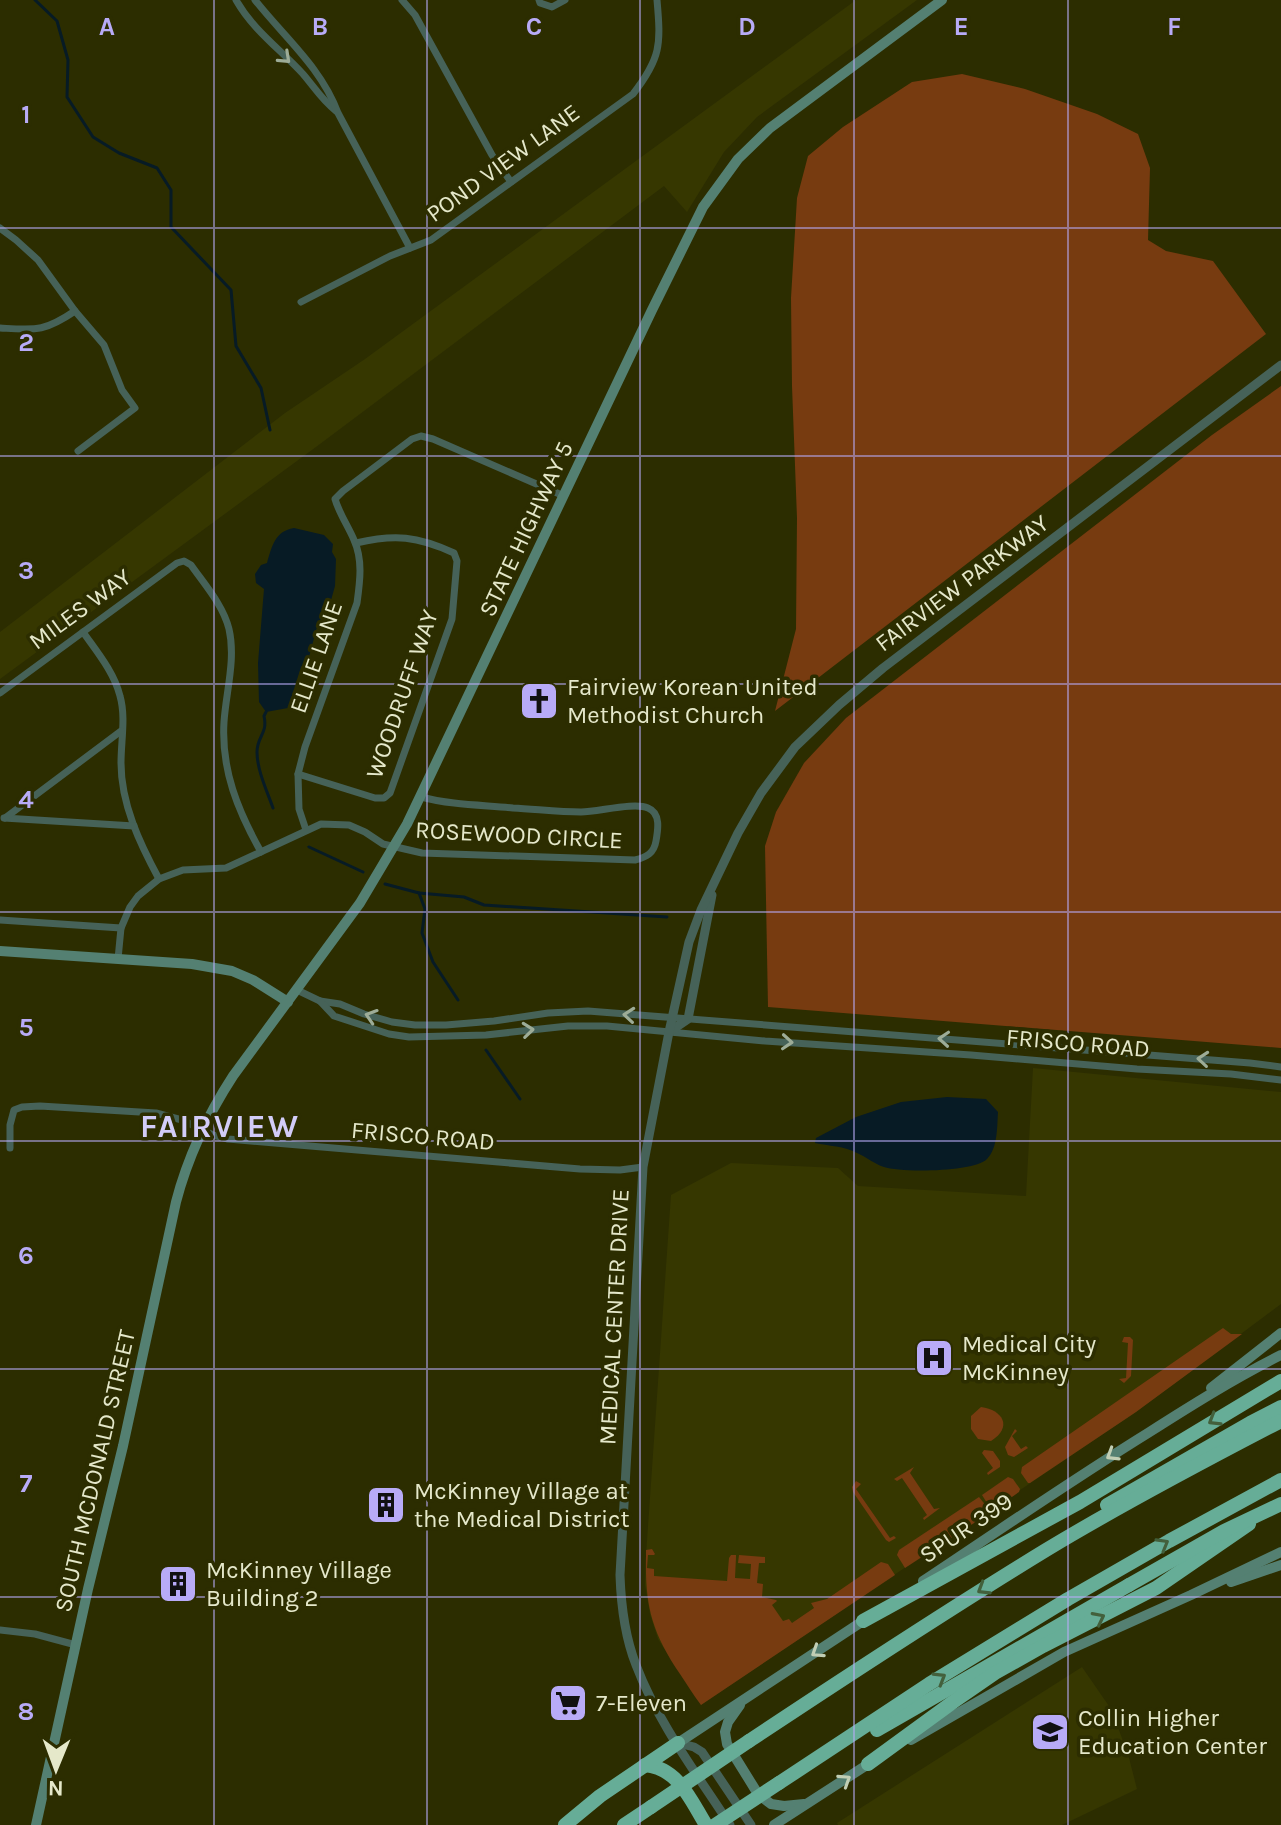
<svg xmlns="http://www.w3.org/2000/svg" width="1281" height="1825" font-family="Karla,sans-serif">
<style>
.built{fill:#363700}
.green{fill:#773b10}
.water{fill:#071b25}
.lines{fill:none;stroke-linecap:round;stroke-linejoin:round}
.stream{stroke:#071b25;stroke-width:3}
.minor{stroke:#466258;stroke-width:7}
.tertiary{stroke:#466258;stroke-width:9}
.secondary{stroke:#548072;stroke-width:10}
.motorway{stroke:#66ad97;stroke-width:14}
.motorway-bridge{stroke:#66ad97;stroke-width:14}
.oneway{stroke:#9dac97}
.oneway2{stroke:#43603c}
.oneway3{stroke:#c1ceb4}
.grid{fill:none;stroke:#b8abf7;stroke-width:2;stroke-opacity:0.55}
.labels{text-anchor:middle;dominant-baseline:central;stroke-width:7;stroke-linejoin:round;paint-order:stroke}
.street-label{font-size:24px;fill:#e5e8ca;stroke:#2c2d00}
.poi-label{font-size:24px;fill:#e5e8ca;stroke:#2c2d00;text-anchor:start}
.district-label{font-size:32px;font-weight:bold;letter-spacing:2px;fill:#d2ccf8;stroke:#2c2d00}
.grid-label{font-size:26px;text-anchor:middle;font-weight:bold;fill:#b8abf7;stroke:#2c2d00;stroke-width:7;stroke-linejoin:round;paint-order:stroke}
</style>
<rect width="100%" height="100%" fill="#2c2d00"/>
<g class="built">
<path d="M856,0H917L757,117L724,152L687,212L664,186L316,447L0,679V632L285,413L365,359Z"/>
<path d="M1033,1068L1281,1092V1304L1136,1412L701,1705L658,1639L650,1614L645,1585L646,1555L671,1195L731,1163L838,1168L858,1186L1026,1196Z"/>
<path d="M1082,1667L1111,1709L1128,1754L1137,1789L1062,1825H838L837,1823Z"/>
</g>
<g class="green">
<path d="M962,74L1025,89L1097,114L1138,134L1150,168L1148,240L1166,251L1213,261L1266,334L775,711L796,629L797,518L792,386L791,298L797,198L808,156L843,127L912,82Z"/>
<path d="M1281,386V1048L768,1007L765,846L776,812L804,763L846,718L1212,435Z"/>
<path d="M1223,1328L1231,1334H1242L1136,1412L1030,1483H1028L1021,1473L1022,1467Z"/>
<path d="M1124,1337H1130L1133,1340L1131,1376L1124,1383L1119,1379L1126,1378L1128,1343L1122,1342Z"/>
<path d="M981,1407C1003,1410 1013,1427 991,1441L978,1439L971,1429V1416Z"/>
<path d="M1015,1429L1017,1431L1012,1436L1021,1449L1026,1446L1028,1448L1014,1457L1008,1455L1005,1447Z"/>
<path d="M984,1450L993,1451L1000,1461V1467L988,1475L987,1473L993,1468L982,1453Z"/>
<path d="M914,1467L910,1473L934,1509L940,1508L924,1520L923,1518L927,1515L902,1478L897,1481L894,1479Z"/>
<path d="M1008,1477L1013,1479L1020,1489L1019,1492L992,1511L982,1495Z"/>
<path d="M856,1481L861,1484L856,1489L890,1538L894,1536L896,1538L889,1542L886,1540L853,1492L852,1487Z"/>
<path d="M979,1497L991,1512L905,1568L897,1555L899,1550Z"/>
<path d="M652,1549L655,1554L654,1555H648L647,1568L654,1569V1576L727,1581L729,1558L731,1555H736V1557L735,1578L750,1579L751,1564L738,1563L739,1555L765,1557V1563H759L757,1583L763,1584L762,1597L776,1600L777,1601L772,1605L783,1621L789,1619L792,1623L814,1608L811,1603L827,1599L881,1562L888,1564L895,1575L701,1705C693,1695 687,1684 680,1674C651,1631 645,1605 646,1555V1550Z"/>
</g>
<g class="water">
<path d="M294,528L324,535L333,544L332,552L336,559L335,586L328,611L317,627L309,657L301,667L288,708L266,712L259,702L258,663L264,589L256,583L255,574L261,565L267,563C272,546 275,531 294,528Z"/>
<path d="M947,1097L986,1099L998,1112C997,1126 998,1148 987,1159C975,1172 901,1173 884,1167C874,1164 867,1157 857,1153C845,1146 828,1146 815,1143L816,1138L856,1117L901,1102Z"/>
</g>
<g class="lines">
<g class="stream">
<path d="M35,0L57,21L68,60L67,97L93,137L119,153L157,168L171,190V227L231,290L236,346L261,388L270,430"/>
<path d="M266,712L264,716C268,734 257,736 257,752C257,770 267,791 273,808"/>
<path d="M309,847L363,872"/>
<path d="M385,884L419,893L425,909L422,933L433,962L458,1000"/>
<path d="M419,893L464,897L484,905L667,917"/>
<path d="M486,1050L520,1099"/>
</g>
<g class="minor">
<path d="M236,0C253,30 280,49 303,74C315,88 321,99 336,111"/>
<path d="M255,0C284,37 321,67 338,113L410,248"/>
<path d="M402,0L415,15L492,155L511,182"/>
<path d="M539,0L540,3L552,7L565,0"/>
<path d="M0,228L16,240L38,260L75,311L104,345L122,390L135,408L78,451"/>
<path d="M301,302L390,256L431,240L633,94C661,58 661,45 657,0"/>
<path d="M0,328C36,330 44,332 75,311"/>
<path d="M83,632C97,652 114,672 120,696C126,717 121,741 121,763C121,804 140,844 159,879"/>
<path d="M0,693L177,563L184,561L191,565C205,585 223,605 229,629C236,659 226,692 224,722C221,770 238,811 261,852"/>
<path d="M298,774L375,798H384L390,793L452,619L457,561L454,553C417,536 395,534 356,543"/>
<path d="M4,818L134,826"/>
<path d="M5,818L121,731"/>
<path d="M306,830L299,809L298,774L305,747L357,603C360,581 363,560 354,540C348,526 339,513 335,499L343,491L412,439L421,436L433,439L564,496"/>
<path d="M0,920L121,928"/>
<path d="M118,959L121,928L130,907L138,896L159,879L183,870L226,868L321,824L349,825L365,832L383,844L422,853L635,860C647,857 654,853 656,841C658,830 661,813 648,808C634,802 598,812 581,812C558,812 535,809 513,808C482,805 451,805 421,797"/>
<path d="M297,990L320,1001L340,1004L364,1014L392,1022L415,1025H446L494,1021L548,1013L588,1011L1250,1063L1281,1067"/>
<path d="M320,1001L334,1016L389,1034L409,1037L486,1035L568,1026H607L765,1041L971,1055L1137,1069L1231,1074L1281,1080"/>
<path d="M10,1148V1125L14,1110L22,1107L40,1106L156,1113L182,1120L213,1135L228,1139L580,1169L620,1170L643,1167"/>
<path d="M0,1630L35,1634L76,1645"/>
</g>
<g class="tertiary">
<path d="M669,1032L688,1019L712,895"/>
<path d="M678,1743L694,1747L702,1752L751,1825"/>
<path d="M730,1825C697,1774 658,1723 636,1665C625,1637 621,1605 620,1575L643,1167L669,1032L689,942L701,910L738,833L761,793L795,747L839,705L883,668L1281,365"/>
</g>
<g class="secondary">
<path d="M0,951L192,964L232,971L253,980L288,1002"/>
<path d="M1211,1388L1281,1333"/>
<path d="M923,1581C998,1531 1072,1480 1148,1433C1192,1405 1235,1378 1281,1355"/>
<path d="M1231,1582L1281,1565"/>
<path d="M740,1705L728,1722L725,1732L727,1744L758,1794L771,1804L784,1806L804,1804"/>
<path d="M911,1740L1064,1652L1191,1595L1281,1552"/>
<path d="M678,1743L866,1619"/>
<path d="M36,1825L88,1589L123,1446L176,1202C188,1156 207,1116 233,1076L360,903L407,824L652,310L703,207L738,159L770,128L942,0"/>
<path d="M774,1825L873,1761"/>
</g>
<g class="motorway">
<path d="M1107,1505L1250,1423L1281,1407"/>
<path d="M863,1621L1080,1502L1281,1381"/>
<path d="M877,1730L1129,1585"/>
<path d="M749,1741C847,1676 946,1611 1046,1550C1122,1504 1202,1462 1281,1421"/>
<path d="M868,1764L953,1702L995,1673L1043,1646L1156,1588L1249,1524"/>
<path d="M645,1765C678,1768 690,1799 706,1825"/>
<path d="M779,1783L929,1684L1068,1599L1169,1541L1281,1480"/>
<path d="M565,1825L600,1796L678,1743"/>
<path d="M624,1825L651,1807"/>
</g>
<g class="motorway-bridge">
<path d="M1129,1585L1224,1531L1281,1504"/>
<path d="M651,1807L749,1741"/>
<path d="M715,1825L779,1783"/>
</g>
</g>
<defs><path id="oneway-chevron" d="M-2-3.5L2.5 0L-2 3.5" fill="none" stroke-width="1.6" stroke-linecap="round" stroke-linejoin="round" transform="scale(2)"/></defs>
<g class="oneway">
<use href="#oneway-chevron" transform="translate(285 58) rotate(43)"/>
<use href="#oneway-chevron" transform="translate(629 1015) rotate(-175)"/>
<use href="#oneway-chevron" transform="translate(371 1016) rotate(-162)"/>
<use href="#oneway-chevron" transform="translate(528 1030) rotate(-6)"/>
<use href="#oneway-chevron" transform="translate(944 1039) rotate(-176)"/>
<use href="#oneway-chevron" transform="translate(787 1042) rotate(4)"/>
<use href="#oneway-chevron" transform="translate(1203 1059) rotate(-175)"/>
</g>
<g class="oneway2">
<use href="#oneway-chevron" transform="translate(1214 1420) rotate(149)"/>
<use href="#oneway-chevron" transform="translate(1163 1544) rotate(-30)"/>
<use href="#oneway-chevron" transform="translate(983 1589) rotate(148)"/>
<use href="#oneway-chevron" transform="translate(1099 1618) rotate(-27)"/>
<use href="#oneway-chevron" transform="translate(940 1678) rotate(-31)"/>
</g>
<g class="oneway3">
<use href="#oneway-chevron" transform="translate(1112 1455) rotate(148)"/>
<use href="#oneway-chevron" transform="translate(817 1652) rotate(147)"/>
<use href="#oneway-chevron" transform="translate(845 1780) rotate(-33)"/>
</g>
<path class="grid" d="M214,0V1825M427,0V1825M640,0V1825M854,0V1825M1068,0V1825M0,228H1281M0,456H1281M0,684H1281M0,912H1281M0,1141H1281M0,1369H1281M0,1597H1281"/>
<defs>
<g id="church-square" transform="scale(2)"><rect x="-9" y="-9" width="18" height="18" rx="4" fill="#b8abf7" stroke="#2c2d00"/><path d="M-1.2-6h2.4v3.5h3.3v2.4h-3.3V6h-2.4V-.1h-3.3v-2.4h3.3Z" fill="#111"/></g>
<g id="hospital-square" transform="scale(2)"><rect x="-9" y="-9" width="18" height="18" rx="4" fill="#b8abf7" stroke="#2c2d00"/><path d="M-5-5h3v3.5h4V-5h3V5h-3V1.5h-4V5h-3Z" fill="#111"/></g>
<g id="building-square" transform="scale(2)"><rect x="-9" y="-9" width="18" height="18" rx="4" fill="#b8abf7" stroke="#2c2d00"/><path d="M-4-6H4V6H1V3H-1V6H-4ZM-2.5-4.3h1.7v1.8h-1.7ZM.8-4.3h1.7v1.8H.8ZM-2.5-1h1.7V.8h-1.7ZM.8-1h1.7V.8H.8Z" fill="#111"/></g>
<g id="supermarket-square" transform="scale(2)"><rect x="-9" y="-9" width="18" height="18" rx="4" fill="#b8abf7" stroke="#2c2d00"/><path d="M-6-5.5h2.5l.6 2H6L4.5 2H-2.5L-4.4-4H-6ZM-1.5 3.2a1.3 1.3 0 1 0 .1 0ZM3 3.2a1.3 1.3 0 1 0 .1 0Z" fill="#111"/></g>
<g id="university-square" transform="scale(2)"><rect x="-9" y="-9" width="18" height="18" rx="4" fill="#b8abf7" stroke="#2c2d00"/><path d="M0-5L7-2L0 1L-7-2ZM-4 1L0 2.5L4 1V4Q0 6-4 4Z" fill="#111"/></g>
</defs>
<g fill-rule="evenodd">
<use href="#church-square" x="539" y="701"/>
<use href="#hospital-square" x="934" y="1358"/>
<use href="#building-square" x="386" y="1505"/>
<use href="#building-square" x="178" y="1584"/>
<use href="#supermarket-square" x="568" y="1703"/>
<use href="#university-square" x="1050" y="1732"/>
</g>
<g class="labels">
<g class="street-label">
<text transform="translate(503 163) rotate(-36)">POND VIEW LANE</text>
<text transform="translate(526 529) rotate(-65)">STATE HIGHWAY 5</text>
<text transform="translate(962 583) rotate(-37)">FAIRVIEW PARKWAY</text>
<text transform="translate(80 609) rotate(-36)">MILES WAY</text>
<text transform="translate(316 657) rotate(-71)">ELLIE LANE</text>
<text transform="translate(402 694) rotate(-71)">WOODRUFF WAY</text>
<text transform="translate(519 835) rotate(3)">ROSEWOOD CIRCLE</text>
<text transform="translate(1078 1043) rotate(5)">FRISCO ROAD</text>
<text transform="translate(423 1136) rotate(5)">FRISCO ROAD</text>
<text transform="translate(614 1317) rotate(-87)">MEDICAL CENTER DRIVE</text>
<text transform="translate(95 1471) rotate(-77)">SOUTH MCDONALD STREET</text>
<text transform="translate(966 1528) rotate(-34)">SPUR 399</text>
</g>
<g class="poi-label">
<text x="567" y="687">Fairview Korean United<tspan x="567" dy="28">Methodist Church</tspan></text>
<text x="962" y="1344">Medical City<tspan x="962" dy="28">McKinney</tspan></text>
<text x="414" y="1491">McKinney Village at<tspan x="414" dy="28">the Medical District</tspan></text>
<text x="206" y="1570">McKinney Village<tspan x="206" dy="28">Building 2</tspan></text>
<text x="596" y="1703">7-Eleven</text>
<text x="1078" y="1718">Collin Higher<tspan x="1078" dy="28">Education Center</tspan></text>
</g>
<g class="district-label">
<text x="220" y="1126">FAIRVIEW</text>
</g>
</g>
<g class="grid-label">
<text x="107" y="35">A</text>
<text x="320" y="35">B</text>
<text x="534" y="35">C</text>
<text x="747" y="35">D</text>
<text x="961" y="35">E</text>
<text x="1174" y="35">F</text>
<text x="26" y="123">1</text>
<text x="26" y="351">2</text>
<text x="26" y="579">3</text>
<text x="26" y="808">4</text>
<text x="26" y="1036">5</text>
<text x="26" y="1264">6</text>
<text x="26" y="1492">7</text>
<text x="26" y="1720">8</text>
</g>
<g transform="translate(56 1769) rotate(181)" stroke="#2c2d00" stroke-width="6" paint-order="stroke">
<path d="M0-6L14 30L0 20L-14 30Z" fill="#e5e8ca"/>
<text y="-12" font-size="22" font-weight="bold" text-anchor="middle" fill="#e5e8ca">N</text>
</g>
</svg>
